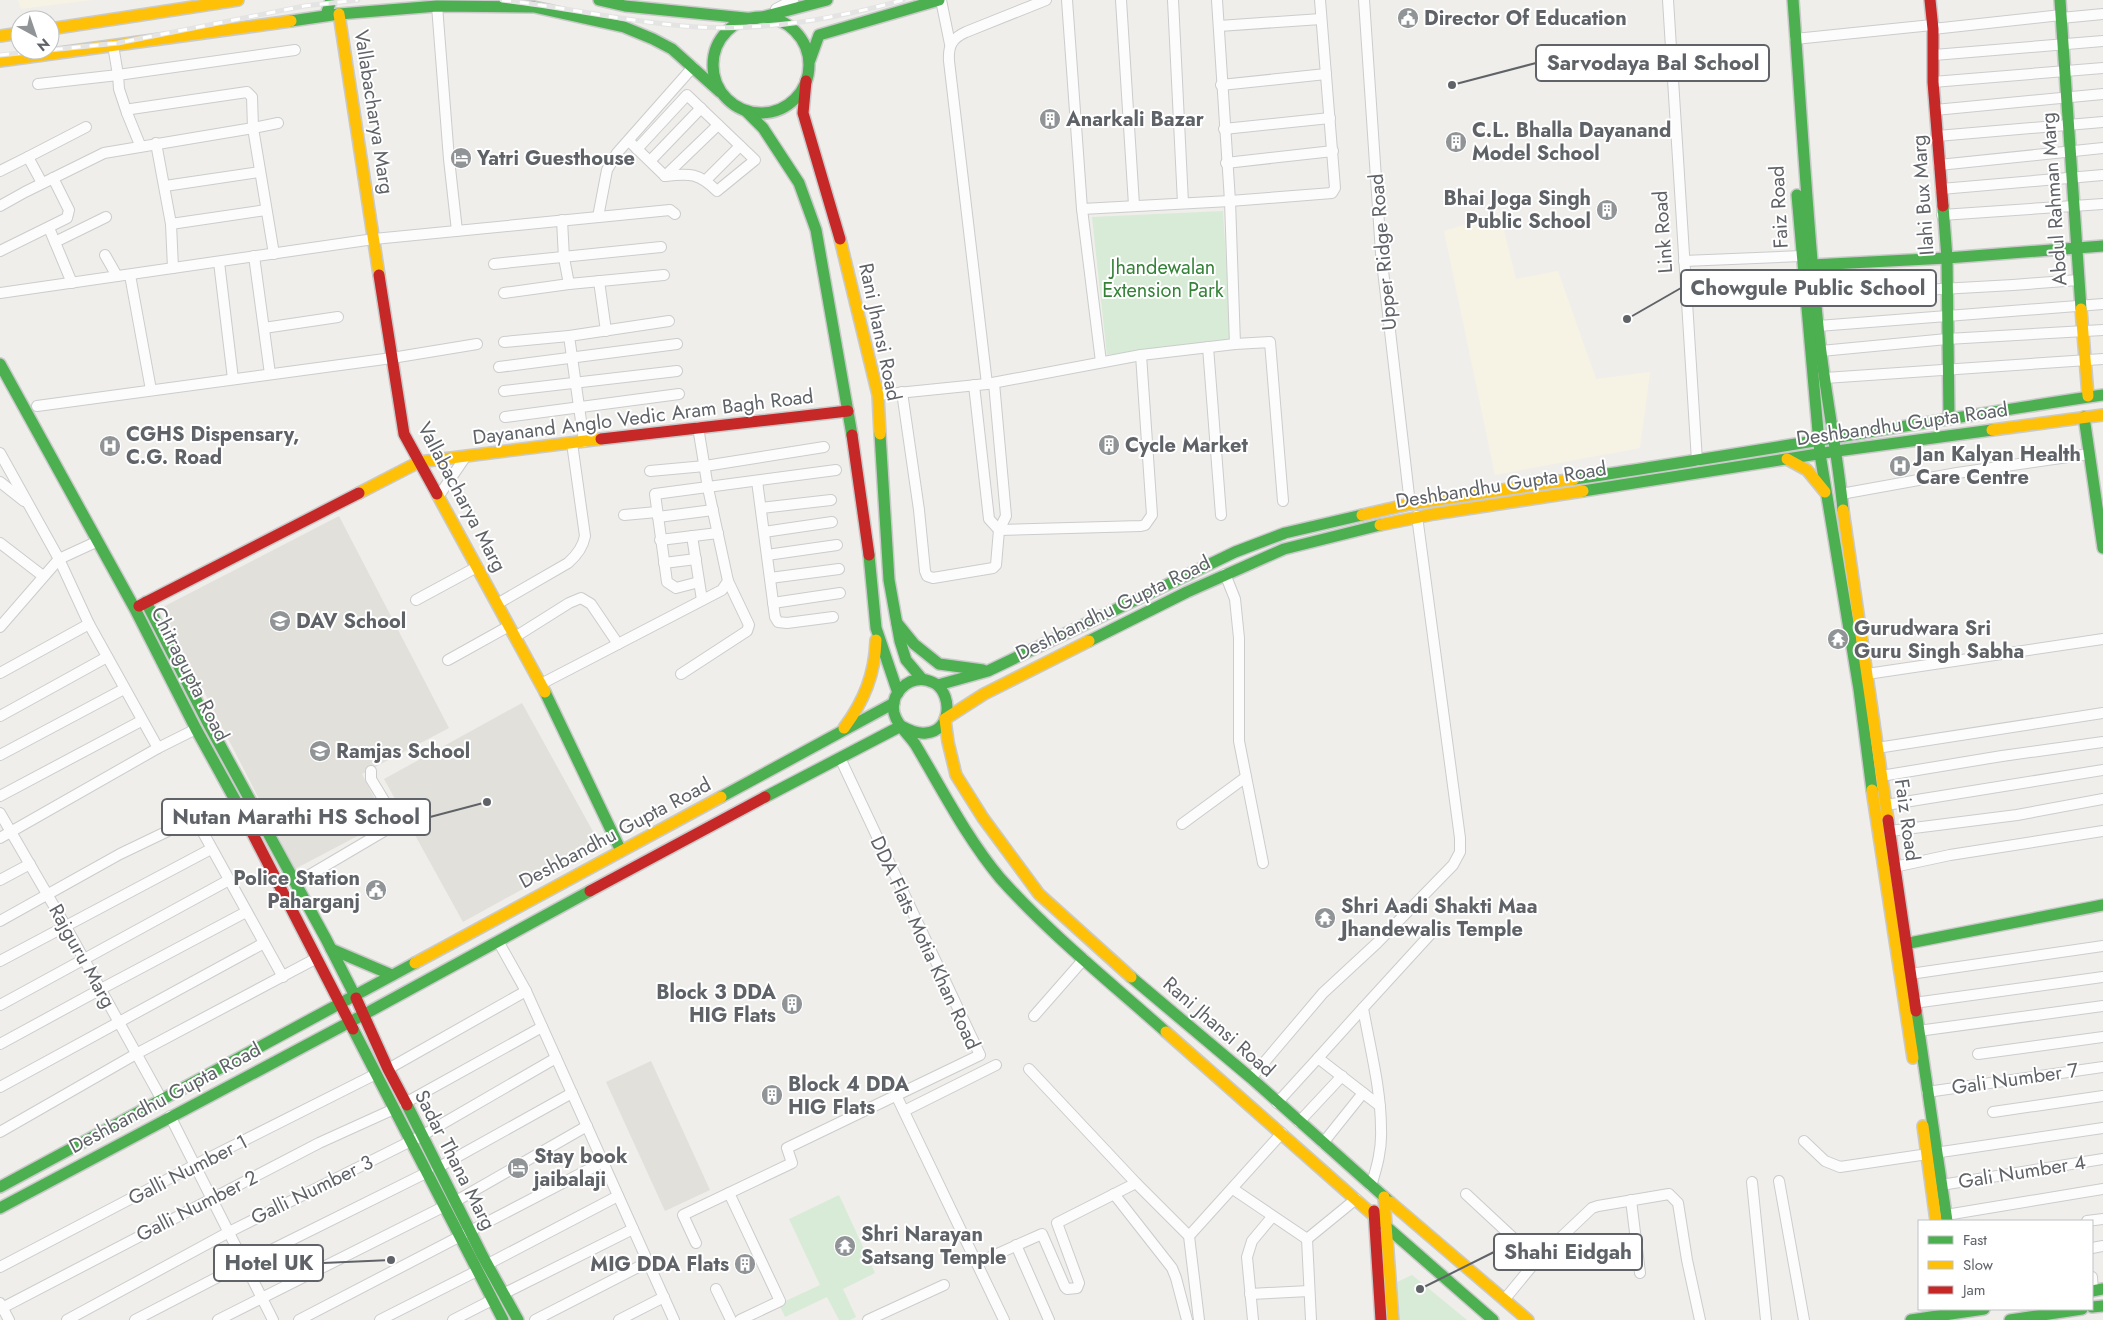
<svg xmlns="http://www.w3.org/2000/svg" width="2103" height="1320" font-family="Jost,sans-serif">
<style>
.commercial{fill:#f7f3e4}
.education{fill:#e2e0da}
.green{fill:#d8ebd6}
.lines{fill:none;stroke-linecap:round;stroke-linejoin:round}
.street-casing{stroke:#cbcccc;stroke-width:12}
.fast-casing{stroke:#cacacb;stroke-width:14}
.slow-casing{stroke:#cacacb;stroke-width:14}
.jam-casing{stroke:#cacacb;stroke-width:14}
.street{stroke:#fdfcfc;stroke-width:10}
.fast{stroke:#4caf50;stroke-width:11}
.slow{stroke:#ffc107;stroke-width:11}
.jam{stroke:#c62828;stroke-width:11}
.rail-casing{stroke:#e4e4e4;stroke-width:5}
.rail{stroke:#fff;stroke-width:3;stroke-dasharray:9;stroke-linecap:butt}
.labels{text-anchor:middle;dominant-baseline:central;stroke-width:4;stroke-linejoin:round;paint-order:stroke}
.poi-label{font-size:20px;font-weight:bold;fill:#5f6368;stroke:#fff;text-anchor:start}
.street-label{font-size:20px;fill:#5f6368;stroke:#fff}
.park-label{font-size:20px;fill:#348238;stroke:#fff}
.leader{fill:none;stroke:#5f6368;stroke-width:2}
.callout-dot{fill:#5f6368;stroke:#fff;stroke-width:2}
.callout{fill:#fff;stroke:#5f6368;stroke-width:2}
.callout-label{font-size:21px;text-anchor:middle;font-weight:bold;fill:#5f6368}
</style>
<rect width="100%" height="100%" fill="#efeeea"/>
<g class="commercial">
<path d="M18,0H91L21,9Z"/>
<path d="M1500,214L1516,279L1558,271L1596,379L1650,372L1640,448L1495,475L1444,231Z"/>
</g>
<g class="education">
<path d="M339,516L449,728L362,774L386,821L295,869L161,608Z"/>
<path d="M522,703L601,846L463,922L384,779Z"/>
<path d="M651,1061L710,1190L665,1211L606,1082Z"/>
</g>
<g class="green">
<path d="M1223,211L1231,339L1107,355L1092,217Z"/>
<path d="M839,1195L875,1273L843,1289L856,1317L850,1320H839L827,1297L785,1317L779,1304L820,1285L789,1219Z"/>
<path d="M1412,1275L1467,1320H1400L1397,1282Z"/>
</g>
<g class="lines">
<g class="street-casing">
<g id="street">
<path d="M941,0L950,44"/>
<path d="M1067,0L1082,209L1230,201L1332,193L1335,188L1320,0"/>
<path d="M1121,0L1134,205"/>
<path d="M1173,0L1183,203"/>
<path d="M1217,0L1230,201L1235,344"/>
<path d="M1364,0L1381,253L1410,504"/>
<path d="M1668,0L1697,461"/>
<path d="M437,6L449,159L457,231"/>
<path d="M776,9L793,0"/>
<path d="M2061,18L2103,14"/>
<path d="M1219,26L1321,19"/>
<path d="M1933,29L2061,15"/>
<path d="M1795,39L1932,25"/>
<path d="M1934,55L2103,41"/>
<path d="M1933,82L2103,68"/>
<path d="M38,84L118,75L113,45"/>
<path d="M1221,85L1326,74"/>
<path d="M1935,110L2103,94"/>
<path d="M127,113L119,89L118,75L295,50"/>
<path d="M1224,129L1330,118"/>
<path d="M1937,136L2103,122"/>
<path d="M156,143L171,224L173,268"/>
<path d="M632,144L665,176"/>
<path d="M637,149L687,95L755,160L717,191C699,173 690,173 665,176"/>
<path d="M28,157L86,127"/>
<path d="M650,161L701,108"/>
<path d="M1226,163L1333,151"/>
<path d="M1939,165L2103,148"/>
<path d="M0,171L28,157L42,183"/>
<path d="M665,176L718,125"/>
<path d="M706,180L740,146"/>
<path d="M165,186L259,172"/>
<path d="M1941,189L2103,175"/>
<path d="M0,206L25,192L104,153L253,128L252,97L247,92L131,109L127,113L140,145"/>
<path d="M1082,209L1101,362"/>
<path d="M1942,215L2103,204"/>
<path d="M598,217L607,170L617,153L693,67"/>
<path d="M562,220L564,258L569,284L664,275"/>
<path d="M171,224L266,210"/>
<path d="M49,228L72,283"/>
<path d="M55,242L106,217"/>
<path d="M0,251L67,218L69,210L53,178"/>
<path d="M274,254L253,128L278,123"/>
<path d="M105,255L117,276"/>
<path d="M254,256L270,374"/>
<path d="M1684,261L1801,256"/>
<path d="M219,262L233,379"/>
<path d="M494,264L661,247"/>
<path d="M130,275L151,390"/>
<path d="M599,281L606,331"/>
<path d="M0,293L374,239L670,210L675,214"/>
<path d="M504,293L569,284"/>
<path d="M1815,296L2013,285L2078,280"/>
<path d="M1818,326L2103,304"/>
<path d="M264,328L338,317"/>
<path d="M504,342L569,336"/>
<path d="M1208,347L1221,515"/>
<path d="M1821,351L1947,339L2103,330"/>
<path d="M499,367L677,344"/>
<path d="M1825,378L2103,359"/>
<path d="M987,384L949,61C948,46 952,38 966,32L1046,0"/>
<path d="M974,385L989,519L999,530"/>
<path d="M504,391L677,371"/>
<path d="M902,392L919,510L925,571L927,576L933,578L993,568L996,565L999,530L1006,516L994,383"/>
<path d="M878,395L987,384L1141,355L1235,344L1270,342L1283,501"/>
<path d="M37,406L392,358L477,344"/>
<path d="M505,417L679,394"/>
<path d="M584,442L569,336L669,321"/>
<path d="M0,453L59,559L89,624L158,748"/>
<path d="M650,471L705,466L824,447"/>
<path d="M757,481L775,617L778,622L787,623L833,617"/>
<path d="M0,482L24,501"/>
<path d="M1841,494L1957,473L2089,454"/>
<path d="M438,497L466,456"/>
<path d="M761,508L831,500"/>
<path d="M624,515L657,512"/>
<path d="M658,517L713,510"/>
<path d="M999,530L1141,526L1145,525L1152,515L1141,355"/>
<path d="M764,532L832,522"/>
<path d="M692,536L702,600"/>
<path d="M660,540L718,533"/>
<path d="M0,543L43,576"/>
<path d="M767,555L837,545"/>
<path d="M664,563L696,559"/>
<path d="M1225,574L1235,599L1239,638V741L1263,863"/>
<path d="M770,578L839,569"/>
<path d="M699,582L676,588L667,582L655,494L836,470"/>
<path d="M416,600L477,567"/>
<path d="M773,603L840,593"/>
<path d="M497,604L568,563C576,556 583,547 585,536L572,443"/>
<path d="M0,627L59,559L96,542"/>
<path d="M515,637L569,603L581,598L591,604L618,644"/>
<path d="M448,660L509,626"/>
<path d="M0,673L89,624"/>
<path d="M681,674L747,631L749,625L728,581"/>
<path d="M1867,674L2103,639"/>
<path d="M541,684L722,590L728,581L708,488L698,427"/>
<path d="M0,716L107,657"/>
<path d="M1877,748L2103,713"/>
<path d="M0,755L124,689"/>
<path d="M1881,776L2002,756L2103,742"/>
<path d="M0,796L141,721"/>
<path d="M1886,805L2103,770"/>
<path d="M0,813L65,925L162,1100"/>
<path d="M195,818L283,977"/>
<path d="M1182,824L1246,777"/>
<path d="M1890,831L2017,815L2103,799"/>
<path d="M0,838L158,748L196,729"/>
<path d="M1894,867L1950,855L2103,831"/>
<path d="M0,880L30,864"/>
<path d="M296,883L391,827L394,822V817L371,779V771"/>
<path d="M0,921L120,854L195,818L236,801"/>
<path d="M498,941L526,991L674,1320"/>
<path d="M0,961L211,849"/>
<path d="M1910,974L2103,946"/>
<path d="M1914,1003L2103,977"/>
<path d="M0,1005L229,880"/>
<path d="M1034,1016L1084,959"/>
<path d="M1918,1031L2103,1006"/>
<path d="M0,1044L101,989L246,912"/>
<path d="M1978,1054L2103,1037"/>
<path d="M1318,1058L1363,1008"/>
<path d="M388,1069L526,991"/>
<path d="M1029,1069L1136,1183L1189,1236L1199,1320"/>
<path d="M1251,1078L1323,993L1377,943L1453,865L1460,852V838L1417,516"/>
<path d="M0,1087L264,943"/>
<path d="M1927,1092L2103,1067"/>
<path d="M896,1095L1004,1320"/>
<path d="M405,1103L542,1027"/>
<path d="M1277,1103L1318,1058L1380,1106"/>
<path d="M904,1111L996,1065"/>
<path d="M1993,1112L2103,1096"/>
<path d="M170,1116L273,1320"/>
<path d="M1299,1122L1342,1076"/>
<path d="M0,1132L136,1054L317,958"/>
<path d="M1804,1141L1825,1161L1840,1167L2103,1128"/>
<path d="M1323,1143L1363,1093"/>
<path d="M439,1167L572,1093"/>
<path d="M1779,1181L1804,1320"/>
<path d="M1752,1182L1766,1320"/>
<path d="M1941,1185L2103,1159"/>
<path d="M1371,1186C1377,1167 1382,1149 1381,1129C1381,1089 1370,1048 1363,1008L1437,927"/>
<path d="M1233,1189L1307,1239"/>
<path d="M729,1193L780,1301L740,1320"/>
<path d="M1114,1194L1172,1268L1176,1278L1187,1320"/>
<path d="M1466,1194L1537,1260"/>
<path d="M1631,1200L1640,1273"/>
<path d="M456,1201L587,1126"/>
<path d="M1946,1215L2103,1189"/>
<path d="M2087,1221L2103,1219"/>
<path d="M1189,1236L1282,1133"/>
<path d="M1307,1239L1311,1320"/>
<path d="M1307,1239L1356,1199"/>
<path d="M696,1243L683,1215L792,1163L787,1148L980,1055L840,758"/>
<path d="M1016,1245L1049,1320"/>
<path d="M2092,1248L2103,1246"/>
<path d="M977,1263L1042,1234L1065,1287L1067,1289L1077,1288L1079,1283L1057,1223L1136,1183"/>
<path d="M488,1264L618,1196"/>
<path d="M0,1267L195,1165L376,1074"/>
<path d="M2092,1277L2093,1291"/>
<path d="M716,1289L731,1320"/>
<path d="M503,1294L633,1229"/>
<path d="M1250,1294L1309,1291"/>
<path d="M1504,1300L1537,1260L1592,1208L1598,1206L1669,1194L1678,1203L1687,1260L1700,1320"/>
<path d="M0,1303L9,1320"/>
<path d="M2,1308L319,1143L394,1109"/>
<path d="M67,1320L229,1232L423,1135L556,1058"/>
<path d="M135,1320L245,1263L428,1172"/>
<path d="M218,1320L445,1206"/>
<path d="M299,1320L603,1162"/>
<path d="M380,1320L477,1271"/>
<path d="M453,1320L492,1300"/>
<path d="M535,1320L648,1262"/>
<path d="M619,1320L664,1297"/>
<path d="M868,1320L944,1285"/>
<path d="M1253,1320L1247,1257L1252,1241L1272,1217"/>
</g>
</g>
<g class="fast-casing">
<g id="fast">
<path d="M599,0L625,6L755,19L827,0"/>
<path d="M1793,0C1801,108 1807,218 1818,326C1824,388 1837,448 1843,510"/>
<path d="M2060,0L2081,309"/>
<path d="M326,15L331,0"/>
<circle cx="761" cy="65" r="48"/>
<path d="M291,21L339,14L437,6L534,7L624,27L653,39L672,49L720,92"/>
<path d="M810,60L819,35L939,0"/>
<path d="M746,111L763,128L799,183L816,230L852,435"/>
<path d="M1797,195L1820,454L1859,689L1872,790"/>
<path d="M1943,206L1947,258L1949,418"/>
<path d="M1812,265L1947,258L2103,246"/>
<path d="M0,364L135,609L196,729L239,807"/>
<path d="M2084,417L2103,548"/>
<path d="M880,434L889,580L900,641L906,660L922,679"/>
<path d="M1574,479C1751,453 1926,421 2103,395"/>
<path d="M1583,491L1837,451L1992,430"/>
<path d="M869,555L876,628L898,693"/>
<path d="M146,602L208,723L326,939L356,998"/>
<path d="M897,623L914,644L939,664L983,670"/>
<path d="M1089,641L1187,592L1284,549L1380,525"/>
<path d="M938,685L988,671L1235,552L1285,533L1362,515"/>
<path d="M545,692L621,851"/>
<path d="M901,726C909,730 917,734 926,733C951,731 953,697 936,684C933,682 929,681 926,680C907,677 890,694 894,713C897,725 908,734 915,744C942,789 966,837 1000,878C1050,934 1110,982 1166,1032"/>
<path d="M721,797L894,703"/>
<path d="M765,797L901,726"/>
<path d="M1899,945L2103,905"/>
<path d="M331,949L392,975"/>
<path d="M1131,977L1251,1078L1390,1202"/>
<path d="M1916,1011L1947,1221"/>
<path d="M353,1029L503,1320"/>
<path d="M407,1105L482,1255L518,1320"/>
<path d="M0,1187L415,963"/>
<path d="M0,1208L363,1015L590,891"/>
<path d="M1381,1222L1493,1320"/>
<path d="M2092,1291L2103,1289"/>
<path d="M2092,1307L2103,1306"/>
<path d="M1911,1320L1984,1309"/>
<path d="M2010,1320L2082,1309"/>
</g>
</g>
<g class="slow-casing">
<g id="slow">
<path d="M339,14L379,275"/>
<path d="M50,29L238,0"/>
<path d="M0,36L20,33"/>
<path d="M0,61L291,21"/>
<path d="M840,239L878,395L880,434"/>
<path d="M2081,309L2088,396"/>
<path d="M1992,430L2103,415"/>
<path d="M1787,459L1807,470L1825,492"/>
<path d="M359,493L419,462L601,439"/>
<path d="M437,494L545,692"/>
<path d="M1843,510L1888,820"/>
<path d="M1362,515L1410,504L1574,479"/>
<path d="M1380,525L1434,514L1583,491"/>
<path d="M945,719L984,694L1089,641"/>
<path d="M945,719L948,742L956,775L983,818L1039,894L1131,977"/>
<path d="M844,728C864,701 875,674 876,640"/>
<path d="M1872,790L1913,1058"/>
<path d="M415,963L721,797"/>
<path d="M1166,1032L1381,1222"/>
<path d="M1923,1126L1936,1221"/>
<path d="M1384,1197L1393,1320"/>
<path d="M1390,1202L1528,1320"/>
</g>
</g>
<g class="jam-casing">
<g id="jam">
<path d="M1930,0L1933,29V82L1943,206"/>
<path d="M806,81L803,113L840,239"/>
<path d="M379,275L404,434L437,494"/>
<path d="M852,435L869,555"/>
<path d="M601,439L848,411"/>
<path d="M139,606L359,493"/>
<path d="M239,807L353,1029"/>
<path d="M1888,820L1916,1011"/>
<path d="M590,891L765,797"/>
<path d="M356,998L388,1069L407,1105"/>
<path d="M1374,1211L1381,1320"/>
</g>
</g>
<use href="#street" class="street"/>
<use href="#fast" class="fast"/>
<use href="#slow" class="slow"/>
<use href="#jam" class="jam"/>
<g class="rail-casing">
<g id="rail">
<path d="M502,0C567,7 631,23 697,27C764,31 839,18 903,0"/>
<path d="M0,55L118,43L304,6L358,0"/>
</g>
</g>
<use href="#rail" class="rail"/>
</g>
<defs>
<g id="civic-disc" transform="scale(1.125)"><circle r="9.5" fill="#919496" stroke="#fff"/><path d="M-.6-6.5H3V-4.5H.6V-3L4-1V1h2V6H-6V1h2V-1L-.6-3ZM-1.2 2.5V6h2.4V2.5Z" fill="#fff"/></g>
<g id="building-disc" transform="scale(1.125)"><circle r="9.5" fill="#919496" stroke="#fff"/><path d="M-4-6H4V6H1V3H-1V6H-4ZM-2.5-4.3h1.7v1.8h-1.7ZM.8-4.3h1.7v1.8H.8ZM-2.5-1h1.7V.8h-1.7ZM.8-1h1.7V.8H.8Z" fill="#fff"/></g>
<g id="hotel-disc" transform="scale(1.125)"><circle r="9.5" fill="#919496" stroke="#fff"/><path d="M-6-4.5h1.5V1H6V5H4.5V3h-9V5H-6ZM-4 0a1.8 1.8 0 1 1 3.6 0ZM.5 0V-2.5h3Q6-2.5 6 0Z" fill="#fff"/></g>
<g id="hospital-disc" transform="scale(1.125)"><circle r="9.5" fill="#919496" stroke="#fff"/><path d="M-5-5h3v3.5h4V-5h3V5h-3V1.5h-4V5h-3Z" fill="#fff"/></g>
<g id="school-disc" transform="scale(1.125)"><circle r="9.5" fill="#919496" stroke="#fff"/><path d="M0-5L7-2L0 1L-7-2ZM-4 1L0 2.5L4 1V4Q0 6-4 4Z" fill="#fff"/></g>
<g id="temple-disc" transform="scale(1.125)"><circle r="9.5" fill="#919496" stroke="#fff"/><path d="M0-6L5-2H3V0L6.5 2.5H4V6H1.5V3h-3V6H-4V2.5H-6.5L-3 0V-2H-5Z" fill="#fff"/></g>
</defs>
<g fill-rule="evenodd">
<use href="#civic-disc" x="1408" y="18"/>
<use href="#building-disc" x="1050" y="119"/>
<use href="#building-disc" x="1456" y="142"/>
<use href="#hotel-disc" x="461" y="158"/>
<use href="#building-disc" x="1607" y="210"/>
<use href="#building-disc" x="1109" y="445"/>
<use href="#hospital-disc" x="110" y="446"/>
<use href="#hospital-disc" x="1900" y="466"/>
<use href="#school-disc" x="280" y="621"/>
<use href="#temple-disc" x="1838" y="639"/>
<use href="#school-disc" x="320" y="751"/>
<use href="#civic-disc" x="376" y="890"/>
<use href="#temple-disc" x="1325" y="918"/>
<use href="#building-disc" x="792" y="1004"/>
<use href="#building-disc" x="772" y="1095"/>
<use href="#hotel-disc" x="518" y="1168"/>
<use href="#temple-disc" x="845" y="1246"/>
<use href="#building-disc" x="745" y="1264"/>
</g>
<g class="labels">
<g class="poi-label">
<text x="1424" y="18">Director Of Education</text>
<text x="1066" y="119">Anarkali Bazar</text>
<text x="1472" y="130">C.L. Bhalla Dayanand<tspan x="1472" dy="23">Model School</tspan></text>
<text x="477" y="158">Yatri Guesthouse</text>
<text x="1591" y="198" text-anchor="end">Bhai Joga Singh<tspan x="1591" dy="23">Public School</tspan></text>
<text x="126" y="434">CGHS Dispensary,<tspan x="126" dy="23">C.G. Road</tspan></text>
<text x="1125" y="445">Cycle Market</text>
<text x="1916" y="454">Jan Kalyan Health<tspan x="1916" dy="23">Care Centre</tspan></text>
<text x="296" y="621">DAV School</text>
<text x="1854" y="628">Gurudwara Sri<tspan x="1854" dy="23">Guru Singh Sabha</tspan></text>
<text x="336" y="751">Ramjas School</text>
<text x="360" y="878" text-anchor="end">Police Station<tspan x="360" dy="23">Paharganj</tspan></text>
<text x="1341" y="906">Shri Aadi Shakti Maa<tspan x="1341" dy="23">Jhandewalis Temple</tspan></text>
<text x="776" y="992" text-anchor="end">Block 3 DDA<tspan x="776" dy="23">HIG Flats</tspan></text>
<text x="788" y="1084">Block 4 DDA<tspan x="788" dy="23">HIG Flats</tspan></text>
<text x="534" y="1156">Stay book<tspan x="534" dy="23">jaibalaji</tspan></text>
<text x="861" y="1234">Shri Narayan<tspan x="861" dy="23">Satsang Temple</tspan></text>
<text x="729" y="1264" text-anchor="end">MIG DDA Flats</text>
</g>
<g class="street-label">
<text transform="translate(374 112) rotate(81)">Vallabacharya Marg</text>
<text transform="translate(1923 195) rotate(-94)">Ilahi Bux Marg</text>
<text transform="translate(2054 199) rotate(-94)">Abdul Rahman Marg</text>
<text transform="translate(1779 207) rotate(-93)">Faiz Road</text>
<text transform="translate(1663 232) rotate(-94)">Link Road</text>
<text transform="translate(1383 252) rotate(-95)">Upper Ridge Road</text>
<text transform="translate(880 332) rotate(78)">Rani Jhansi Road</text>
<text transform="translate(643 417) rotate(-7)">Dayanand Anglo Vedic Aram Bagh Road</text>
<text transform="translate(1902 424) rotate(-8)">Deshbandhu Gupta Road</text>
<text transform="translate(1501 485) rotate(-9)">Deshbandhu Gupta Road</text>
<text transform="translate(462 497) rotate(62)">Vallabacharya Marg</text>
<text transform="translate(1113 608) rotate(-26)">Deshbandhu Gupta Road</text>
<text transform="translate(190 674) rotate(63)">Chitragupta Road</text>
<text transform="translate(1907 820) rotate(82)">Faiz Road</text>
<text transform="translate(615 833) rotate(-28)">Deshbandhu Gupta Road</text>
<text transform="translate(925 943) rotate(65)">DDA Flats Motia Khan Road</text>
<text transform="translate(82 956) rotate(61)">Rajguru Marg</text>
<text transform="translate(1219 1027) rotate(41)">Rani Jhansi Road</text>
<text transform="translate(2015 1079) rotate(-8)">Gali Number 7</text>
<text transform="translate(165 1098) rotate(-28)">Deshbandhu Gupta Road</text>
<text transform="translate(455 1160) rotate(63)">Sadar Thana Marg</text>
<text transform="translate(188 1170) rotate(-27)">Galli Number 1</text>
<text transform="translate(2022 1172) rotate(-9)">Gali Number 4</text>
<text transform="translate(312 1190) rotate(-26)">Galli Number 3</text>
<text transform="translate(197 1206) rotate(-27)">Galli Number 2</text>
</g>
<g class="park-label">
<text x="1163" y="267">Jhandewalan<tspan x="1163" dy="23">Extension Park</tspan></text>
</g>
</g>
<path class="leader" d="M1452 85L1536 63M1627 319L1681 288M487 802L430 817M1420 1289L1494 1252M391 1260L323 1263"/>
<g class="callout-dot">
<circle cx="1452" cy="85" r="5"/>
<circle cx="1627" cy="319" r="5"/>
<circle cx="487" cy="802" r="5"/>
<circle cx="1420" cy="1289" r="5"/>
<circle cx="391" cy="1260" r="5"/>
</g>
<g class="callout">
<rect x="1536" y="45" width="233" height="36" rx="5"/>
<rect x="1681" y="270" width="255" height="36" rx="5"/>
<rect x="162" y="799" width="268" height="36" rx="5"/>
<rect x="1494" y="1234" width="148" height="36" rx="5"/>
<rect x="214" y="1245" width="109" height="36" rx="5"/>
</g>
<g class="callout-label">
<text x="1653" y="70">Sarvodaya Bal School</text>
<text x="1808" y="295">Chowgule Public School</text>
<text x="296" y="824">Nutan Marathi HS School</text>
<text x="1568" y="1259">Shahi Eidgah</text>
<text x="269" y="1270">Hotel UK</text>
</g>
<rect x="1918" y="1220" width="175" height="90" fill="#ffffff" stroke="#bfc1c3"/>
<rect x="1928" y="1236" width="25" height="8" fill="#4caf50" stroke="#bfc1c3"/>
<text x="1963" y="1245" font-size="15" fill="#5f6368">Fast</text>
<rect x="1928" y="1261" width="25" height="8" fill="#ffc107" stroke="#bfc1c3"/>
<text x="1963" y="1270" font-size="15" fill="#5f6368">Slow</text>
<rect x="1928" y="1286" width="25" height="8" fill="#c62828" stroke="#bfc1c3"/>
<text x="1963" y="1295" font-size="15" fill="#5f6368">Jam</text>
<g transform="translate(35 35) rotate(140)"><circle r="24" fill="#ffffff" stroke="#bfc1c3"/>
<path d="M0-4L9 19L0 12L-9 19Z" fill="#919496"/>
<text y="-8" font-size="14" font-weight="bold" text-anchor="middle" fill="#5f6368">N</text>
</g>
</svg>
